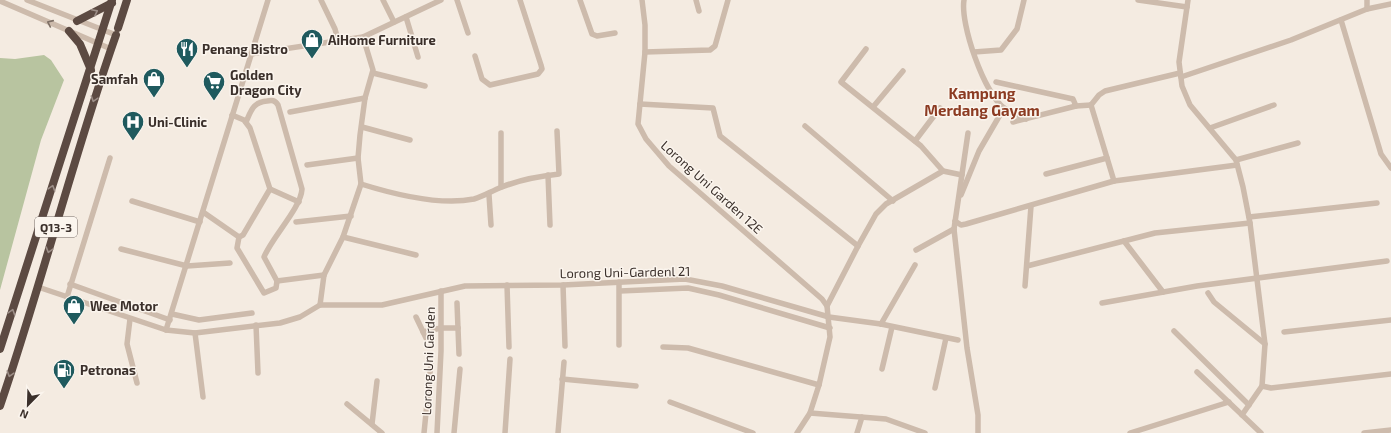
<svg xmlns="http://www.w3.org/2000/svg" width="1391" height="433" font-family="'Exo 2',sans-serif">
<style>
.green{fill:#b8c4a0}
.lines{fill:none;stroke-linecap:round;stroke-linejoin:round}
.minor{stroke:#cdbbac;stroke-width:5.5}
.highway{stroke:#5c4a42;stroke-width:8}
.oneway{stroke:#9c8e87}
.oneway2{stroke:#7d6f65}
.labels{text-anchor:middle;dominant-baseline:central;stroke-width:3;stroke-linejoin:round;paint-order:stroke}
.shield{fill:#fbf5ee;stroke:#756b66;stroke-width:1}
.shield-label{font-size:12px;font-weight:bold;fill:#3b302b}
.poi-label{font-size:13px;font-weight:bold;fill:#3b302b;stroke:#fbf5ee;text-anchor:start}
.street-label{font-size:13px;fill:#3b302b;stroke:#fbf5ee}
.quarter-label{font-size:15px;font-weight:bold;fill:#8c3b22;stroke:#fbf5ee}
</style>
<rect width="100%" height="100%" fill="#f4ebe1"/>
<path class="green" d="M44,55L51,60L64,80L41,140L0,290V58L15,59Z"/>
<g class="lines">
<g class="minor">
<path d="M27,0L116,35"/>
<path d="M321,0L335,29L338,40"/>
<path d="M383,0L394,22"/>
<path d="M457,0L468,33"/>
<path d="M580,0L592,34L597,36L615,33"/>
<path d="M642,0L645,25V52L638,124L646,139L669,166L822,299L827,306"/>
<path d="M696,0L699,11"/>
<path d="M964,0C960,24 984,93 1004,108C1010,112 1019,115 1026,119"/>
<path d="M1138,0L1187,7"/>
<path d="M1188,0L1179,62L1182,86L1190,105L1236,160L1243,187L1250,223L1265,344L1262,386L1242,415"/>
<path d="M0,1L111,49"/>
<path d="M1367,9V0"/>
<path d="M406,17L418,57"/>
<path d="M1341,20L1381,154L1391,168"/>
<path d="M866,49L841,82L921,146L943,171L962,175"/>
<path d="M645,52L710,50L715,46L728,0"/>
<path d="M974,52L1001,50L1017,29L1024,0"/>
<path d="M251,54L363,37L441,0"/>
<path d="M475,56L482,79L490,85L538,74L542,69L541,65L520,0"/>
<path d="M373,73L425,86"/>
<path d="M1181,77L1291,40L1367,9L1391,4"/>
<path d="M996,82L1073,99L1076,106"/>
<path d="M640,104L713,108L720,136L858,246"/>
<path d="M1091,105L1099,95L1105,91L1180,73"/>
<path d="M1091,105L1114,181"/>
<path d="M873,107L903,71"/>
<path d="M290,112L365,98"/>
<path d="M1013,122L1076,106L1091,105"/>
<path d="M805,126L893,201"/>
<path d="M362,127L410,140"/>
<path d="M1210,128L1274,105"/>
<path d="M501,133V187"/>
<path d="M968,133L954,229L967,348L978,415V433"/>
<path d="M915,141L940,108"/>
<path d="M1236,160L1298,143"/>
<path d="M307,165L358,158"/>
<path d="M1046,174L1107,158"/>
<path d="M548,175L550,225"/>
<path d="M361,184C393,194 440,206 474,199C485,196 491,191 502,187C519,180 541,176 559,174L557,131"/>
<path d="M270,189L299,202"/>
<path d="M489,195L491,225"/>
<path d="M961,195L979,151L1004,108"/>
<path d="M132,201L200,222"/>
<path d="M203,212L239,237L243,235L270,189L250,128L244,120L232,115"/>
<path d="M1249,217L1377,203"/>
<path d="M955,221L961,225L966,224L1114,181L1237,165"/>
<path d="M296,222L351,216"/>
<path d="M239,237L237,248L264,293L276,288L277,281L264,257C272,237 301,208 302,189L278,105C275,100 272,100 267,101C253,102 251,111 246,122"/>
<path d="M343,237L416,255"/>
<path d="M1124,241L1163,292"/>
<path d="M121,249L187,266L230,263"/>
<path d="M916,250L954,229"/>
<path d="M1027,266L1155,233L1250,223"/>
<path d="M277,281L324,275"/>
<path d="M70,284L170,320"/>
<path d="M507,285L509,347"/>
<path d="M563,285L565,346"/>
<path d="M1025,286L1031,206"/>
<path d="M38,287L166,330L195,333L280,323L300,317L320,305H382L465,286L563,285L685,279L722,286L829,317L881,324L958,340"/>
<path d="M620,291L688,288L719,295L830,328"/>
<path d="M1208,293L1214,302L1265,344"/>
<path d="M67,297L110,158"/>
<path d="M457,303L459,354"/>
<path d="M1102,303L1197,286L1387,261"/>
<path d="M320,305L324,275L343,237L361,184L358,158L360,135L365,98L373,70L363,37"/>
<path d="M172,314L199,320L252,313"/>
<path d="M416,317L427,340"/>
<path d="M130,319L127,344L137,383"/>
<path d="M881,324L915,265"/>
<path d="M256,325L258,373"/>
<path d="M166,330L268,0"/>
<path d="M1174,331L1249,405"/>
<path d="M423,332L441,328H458"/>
<path d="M1284,332L1391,320"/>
<path d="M195,333L203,397"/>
<path d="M619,345V282"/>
<path d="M663,347L688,348L819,385"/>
<path d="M882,369L892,327"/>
<path d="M1197,372L1261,433"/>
<path d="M562,379L636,386"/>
<path d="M1262,386L1271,388L1391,374"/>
<path d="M935,388L946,338"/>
<path d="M670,402L753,433"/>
<path d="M347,404L382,433"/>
<path d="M810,413L886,419L925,433"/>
<path d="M372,424L377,381"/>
<path d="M424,433L431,363"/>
<path d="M437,433L441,351V291"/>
<path d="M454,433L460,369"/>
<path d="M505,433L510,359"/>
<path d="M558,433L564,362"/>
<path d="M797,433L810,413L819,385L830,337L827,306L858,246L876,214L886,204L943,171"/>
<path d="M857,433L862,417"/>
<path d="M1130,433L1229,402"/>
<path d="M1364,433L1391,430"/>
</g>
<g class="highway">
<path d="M77,21L112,3"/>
<path d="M118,28L127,0"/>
<path d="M69,31L80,44L91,70"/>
<path d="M0,349L112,0"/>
<path d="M0,406C42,283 73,157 116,35"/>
</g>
</g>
<defs><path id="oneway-chevron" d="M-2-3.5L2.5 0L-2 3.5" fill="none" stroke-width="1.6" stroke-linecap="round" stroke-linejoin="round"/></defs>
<g class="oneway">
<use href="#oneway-chevron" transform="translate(95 12) rotate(-27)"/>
<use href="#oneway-chevron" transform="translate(94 99) rotate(108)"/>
<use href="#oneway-chevron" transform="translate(52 188) rotate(-72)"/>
<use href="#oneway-chevron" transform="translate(49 250) rotate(106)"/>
<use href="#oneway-chevron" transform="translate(12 312) rotate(-72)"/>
<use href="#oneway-chevron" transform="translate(10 374) rotate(107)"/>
</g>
<use class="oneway2" href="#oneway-chevron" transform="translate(50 23) rotate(-156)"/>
<defs>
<g id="shop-pin" transform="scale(1.15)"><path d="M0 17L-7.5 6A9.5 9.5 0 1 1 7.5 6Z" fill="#1f5a5e" stroke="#fbf5ee"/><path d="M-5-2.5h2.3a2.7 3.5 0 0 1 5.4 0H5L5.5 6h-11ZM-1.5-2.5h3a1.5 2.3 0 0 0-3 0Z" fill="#fff"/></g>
<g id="restaurant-pin" transform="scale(1.15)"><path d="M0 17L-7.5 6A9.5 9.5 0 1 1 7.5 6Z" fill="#1f5a5e" stroke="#fbf5ee"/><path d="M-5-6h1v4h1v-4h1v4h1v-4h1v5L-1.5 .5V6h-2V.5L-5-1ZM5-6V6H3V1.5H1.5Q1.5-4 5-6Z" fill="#fff"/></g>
<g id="supermarket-pin" transform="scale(1.15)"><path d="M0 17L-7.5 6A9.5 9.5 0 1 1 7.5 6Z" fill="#1f5a5e" stroke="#fbf5ee"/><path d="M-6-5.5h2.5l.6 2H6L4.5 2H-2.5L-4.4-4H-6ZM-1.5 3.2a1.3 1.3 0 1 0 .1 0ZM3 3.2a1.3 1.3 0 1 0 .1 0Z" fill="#fff"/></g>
<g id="hospital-pin" transform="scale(1.15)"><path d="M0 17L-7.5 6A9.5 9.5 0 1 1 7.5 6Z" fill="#1f5a5e" stroke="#fbf5ee"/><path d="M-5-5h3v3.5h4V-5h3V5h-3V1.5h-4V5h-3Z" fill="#fff"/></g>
<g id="fuel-pin" transform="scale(1.15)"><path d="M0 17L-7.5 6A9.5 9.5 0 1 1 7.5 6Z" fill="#1f5a5e" stroke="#fbf5ee"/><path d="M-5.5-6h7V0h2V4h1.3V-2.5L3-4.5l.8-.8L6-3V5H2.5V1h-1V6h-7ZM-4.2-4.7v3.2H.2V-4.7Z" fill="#fff"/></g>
</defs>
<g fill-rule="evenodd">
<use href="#shop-pin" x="312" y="40"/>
<use href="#restaurant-pin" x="187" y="49"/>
<use href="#shop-pin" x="154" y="79"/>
<use href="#supermarket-pin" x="214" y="82"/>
<use href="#hospital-pin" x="133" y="122"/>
<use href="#shop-pin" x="74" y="306"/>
<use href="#fuel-pin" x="64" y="370"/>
</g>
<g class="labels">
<rect class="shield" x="35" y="217" width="42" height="20" rx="3"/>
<g class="shield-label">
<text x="56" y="227">Q13-3</text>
</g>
<g class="poi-label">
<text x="328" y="40">AiHome Furniture</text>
<text x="202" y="49">Penang Bistro</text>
<text x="230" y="75">Golden<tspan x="230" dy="15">Dragon City</tspan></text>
<text x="138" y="79" text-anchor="end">Samfah</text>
<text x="148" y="122">Uni-Clinic</text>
<text x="90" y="306">Wee Motor</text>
<text x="80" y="370">Petronas</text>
</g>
<g class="street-label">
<text transform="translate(712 187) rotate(42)">Lorong Uni Garden 12E</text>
<text transform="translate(625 272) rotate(-1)">Lorong Uni-Gardenl 21</text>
<text transform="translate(428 361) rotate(-88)">Lorong Uni Garden</text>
</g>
<g class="quarter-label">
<text x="982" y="93">Kampung<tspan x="982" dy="17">Merdang Gayam</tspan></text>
</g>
</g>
<g transform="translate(28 405) rotate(203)" stroke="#fbf5ee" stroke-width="3" paint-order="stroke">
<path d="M0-3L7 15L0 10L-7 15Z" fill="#3b302b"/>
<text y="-6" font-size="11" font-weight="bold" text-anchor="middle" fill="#3b302b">N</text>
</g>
</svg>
